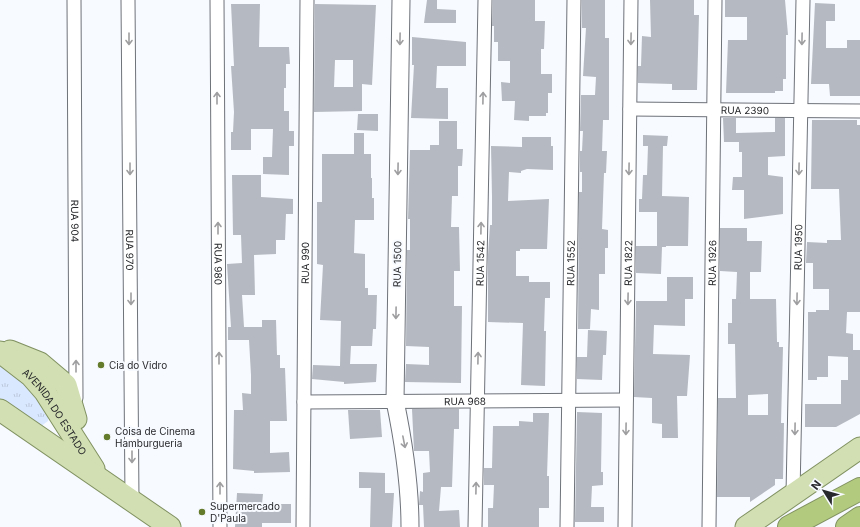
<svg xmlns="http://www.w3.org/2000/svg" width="860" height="527" font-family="Inter,sans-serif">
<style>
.park{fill:url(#park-tufts)}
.building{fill:#b5b9c1;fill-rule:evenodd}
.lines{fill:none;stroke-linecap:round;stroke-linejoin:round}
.minor-casing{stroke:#6e7279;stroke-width:15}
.tertiary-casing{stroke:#6e7279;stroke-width:19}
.primary-casing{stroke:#819161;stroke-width:23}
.motorway-casing{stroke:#819161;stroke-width:24}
.minor{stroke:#fff;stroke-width:13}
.tertiary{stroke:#fff;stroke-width:17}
.primary{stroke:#d1dfb2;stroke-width:21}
.motorway{stroke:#b2ca7e;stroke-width:22}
.oneway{stroke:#9e9ea0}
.poi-dot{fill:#657b2c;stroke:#f7faff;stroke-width:1.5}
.labels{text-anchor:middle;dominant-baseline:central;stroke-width:4;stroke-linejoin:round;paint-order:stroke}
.street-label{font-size:10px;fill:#27282b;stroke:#f7faff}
.poi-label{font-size:10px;fill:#27282b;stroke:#f7faff;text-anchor:start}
</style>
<defs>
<pattern id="park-tufts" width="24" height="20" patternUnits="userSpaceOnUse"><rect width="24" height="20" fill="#dae8ff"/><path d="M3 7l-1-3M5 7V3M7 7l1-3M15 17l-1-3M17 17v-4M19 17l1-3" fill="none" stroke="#bbc7db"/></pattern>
</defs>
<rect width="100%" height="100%" fill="#f7faff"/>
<path class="park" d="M0,363L37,394L49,411L48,421L40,427L0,404Z"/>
<g class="building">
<path d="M427,0H437V9L456,10V23H424Z"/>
<path d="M493,0H535V21H545L544,49H541V74H552V93H548V113H546V116H529V121L514,120L515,101H502L501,82L510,83V61H498V42H494V26H492Z"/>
<path d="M582,0H605V38H609V120H603L602,151H607L606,173H604L602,229L608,230V248H605V274H599V310L591,309L590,329H578L579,192H582V172H580V151H582L583,131H580L581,95H595L596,77L583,76L586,28H582Z"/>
<path d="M650,0H694V15H699L697,90H672V84L638,83V66H641L642,36L651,37Z"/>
<path d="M725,0H785L788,35H786V79H783V91H775V93H726L728,40H747V17H725Z"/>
<path d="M815,3L835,4V21H826V48H847V40H860V96H830L829,84H811Z"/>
<path d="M231,4H260L259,47H289L290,64H286V88H284V111H289V131H294V146H289V175L263,174V157H272L273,129H251V150H231V132H233L234,112L231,66H234Z"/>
<path d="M315,4L376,5L372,85L362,84V111L314,112ZM335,60H353V87H334Z"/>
<path d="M412,37L466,42V66H437L436,88H448V119L411,118L414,65H412Z"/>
<path d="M358,114H378V131L357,130Z"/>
<path d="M723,118H736V133L775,132V118H785V156L768,157V175L783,177V214L744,219V190H732L733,177H742V152H739V142H724Z"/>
<path d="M812,120H857V125H860V312H847L846,333L853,334V350H860V414L836,427H805V404H841V380H848V357L828,356V377H817V380H808V312H816V310H829V289H813V263H806L807,242L827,243V240H841L839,189H811Z"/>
<path d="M439,121H457V149H463L462,166H458V196H452L451,227H459L460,271H454V306H462L461,383L405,382L406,364L429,365V347L406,346L407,250H410V219H408L410,150H430V145H439Z"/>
<path d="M354,133H364V154H371V178H372V198H374V220H355L354,253L365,254V288H368V295H377L376,329H373L372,346H351L350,364H377L376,382L344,384V382L312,379L313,365L340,366L341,321L320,320L323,265L317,264V202H322V154H354Z"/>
<path d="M643,135L668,136L667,146H663L662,196L689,197L688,246H666V247H662L661,274L636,273V246H657V212H639V199H642L643,175H647L648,146H643Z"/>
<path d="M522,137H551V146H553V170L527,169L521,171V173L509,172L508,201L549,199L547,249H520V251H516V276H529V282H550V298H545L544,331H546L545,386L521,385L523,323L488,322V255L490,225H492V197L491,146L522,147Z"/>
<path d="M232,175H261V197L293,199V214H286L285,240H276V254L254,255L255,295H242L244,327H262V320H276L277,355H280V368H285L287,421H270V453L289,452L290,472L254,473V471L233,469L234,410H243L242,393L251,394V375L249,340H228V327H231L227,264L242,263L241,235H233Z"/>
<path d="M720,228H747V241H762L761,272H750V299H776L777,342H779V347H783L781,423H784L783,479H775V485L750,502V497H717L718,398H736L735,344H728V323H732V299H736L737,272L720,271ZM768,394V415H748V395Z"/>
<path d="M667,277H693V299H685V326L654,325L653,354L690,355L687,396H677L678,438H662V424L652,423V398L634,397L636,301H667Z"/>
<path d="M588,330L607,331L606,355H603L602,380L577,379V357H587Z"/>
<path d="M412,409H459V429H454L452,487H441L439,511L459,510L460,527H424L423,505H419L420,491L423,492V473L430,472L429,451H414Z"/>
<path d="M348,410H380L382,437L350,439Z"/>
<path d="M577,412L602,413L601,472H603V485L592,486L591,507H604V522H575Z"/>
<path d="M533,413H549L547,476H549V508H539V527H488V508H493L494,485H484V468H492L493,426H519V421L533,422Z"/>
<path d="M359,472L385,473V493H394L392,527H370L371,488H359Z"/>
<path d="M237,493L263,494L262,504H291V523H262V527H235Z"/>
</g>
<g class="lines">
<g class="minor-casing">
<g id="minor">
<path id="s1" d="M74,0L76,398"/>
<path id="s2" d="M128,0L132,500"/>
<path id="s3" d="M217,0L220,527"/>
<path id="s4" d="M630,109L860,111"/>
<path id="s5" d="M304,402L626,400"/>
<path id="s6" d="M793,494L803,0"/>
<path id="s7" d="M303,527L307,0"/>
<path id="s8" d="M475,527L485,0"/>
<path id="s9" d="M567,527L574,0"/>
<path id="s10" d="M625,527L631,0"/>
<path id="s11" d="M709,527L715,0"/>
</g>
</g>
<g class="tertiary-casing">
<path id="tertiary" d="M401,0L395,401C404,444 410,484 410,527"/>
</g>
<g class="primary-casing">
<g id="primary">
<path d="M10,351L40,363L66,385L76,419"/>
<path id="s12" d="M0,352L31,376L45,392L94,469"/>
<path d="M0,410L170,527"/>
<path d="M746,527L860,448"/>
</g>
</g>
<g class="motorway-casing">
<g id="motorway">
<path d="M789,527L860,489"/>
<path d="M847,527L860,518"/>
</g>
</g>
<use href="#minor" class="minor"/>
<use href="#tertiary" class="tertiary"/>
<use href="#primary" class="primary"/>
<use href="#motorway" class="motorway"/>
</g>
<defs><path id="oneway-shaft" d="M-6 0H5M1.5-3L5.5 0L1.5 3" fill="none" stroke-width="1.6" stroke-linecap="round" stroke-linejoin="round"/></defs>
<g class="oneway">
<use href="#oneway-shaft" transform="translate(129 39) rotate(90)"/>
<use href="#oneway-shaft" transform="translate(400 39) rotate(91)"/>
<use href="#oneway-shaft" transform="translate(631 39) rotate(91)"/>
<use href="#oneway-shaft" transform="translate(802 39) rotate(91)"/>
<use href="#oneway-shaft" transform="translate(217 98) rotate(-90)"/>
<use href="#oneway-shaft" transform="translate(483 98) rotate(-89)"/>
<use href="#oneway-shaft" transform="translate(130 169) rotate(90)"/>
<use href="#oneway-shaft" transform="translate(398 169) rotate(91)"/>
<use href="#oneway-shaft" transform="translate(629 169) rotate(91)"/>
<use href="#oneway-shaft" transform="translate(799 169) rotate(91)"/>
<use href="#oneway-shaft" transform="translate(218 228) rotate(-90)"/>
<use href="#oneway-shaft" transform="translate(481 228) rotate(-89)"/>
<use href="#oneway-shaft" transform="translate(131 299) rotate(90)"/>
<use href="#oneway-shaft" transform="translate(628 299) rotate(91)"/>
<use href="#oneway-shaft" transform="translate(797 299) rotate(91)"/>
<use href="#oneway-shaft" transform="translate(396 313) rotate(91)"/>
<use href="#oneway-shaft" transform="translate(219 358) rotate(-90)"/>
<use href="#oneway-shaft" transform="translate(478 358) rotate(-89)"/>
<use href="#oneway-shaft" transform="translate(76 366) rotate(-90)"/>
<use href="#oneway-shaft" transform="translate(626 429) rotate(91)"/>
<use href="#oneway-shaft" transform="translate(795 429) rotate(91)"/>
<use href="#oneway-shaft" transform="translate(404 442) rotate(79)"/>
<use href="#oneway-shaft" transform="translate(132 457) rotate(90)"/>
<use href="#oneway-shaft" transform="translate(220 488) rotate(-90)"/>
<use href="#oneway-shaft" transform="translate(476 488) rotate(-89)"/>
</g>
<g class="poi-dot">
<circle cx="101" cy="365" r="4"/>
<circle cx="107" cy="437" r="4"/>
<circle cx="202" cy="512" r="4"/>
</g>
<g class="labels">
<g class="street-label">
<text stroke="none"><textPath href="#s4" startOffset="115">RUA 2390</textPath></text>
<text stroke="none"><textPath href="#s1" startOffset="221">RUA 904</textPath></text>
<text stroke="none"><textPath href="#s6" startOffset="247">RUA 1950</textPath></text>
<text stroke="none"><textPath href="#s2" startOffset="250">RUA 970</textPath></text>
<text stroke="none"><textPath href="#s7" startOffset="264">RUA 990</textPath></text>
<text stroke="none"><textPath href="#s9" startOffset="264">RUA 1552</textPath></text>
<text stroke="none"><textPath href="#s3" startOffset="264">RUA 980</textPath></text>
<text transform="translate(397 264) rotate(-89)">RUA 1500</text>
<text stroke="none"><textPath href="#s8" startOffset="264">RUA 1542</textPath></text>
<text stroke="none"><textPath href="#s10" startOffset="264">RUA 1822</textPath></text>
<text stroke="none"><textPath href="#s11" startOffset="264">RUA 1926</textPath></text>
<text stroke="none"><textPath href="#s5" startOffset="161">RUA 968</textPath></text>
<text stroke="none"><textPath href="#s12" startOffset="82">AVENIDA DO ESTADO</textPath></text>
</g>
<g class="poi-label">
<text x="109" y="365">Cia do Vidro</text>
<text x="115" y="431">Coisa de Cinema<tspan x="115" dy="12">Hamburgueria</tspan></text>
<text x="210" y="506">Supermercado<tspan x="210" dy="12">D'Paula</tspan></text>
</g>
</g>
<g transform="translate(824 491) rotate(307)" stroke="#f7faff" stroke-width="3" paint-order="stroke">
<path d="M0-3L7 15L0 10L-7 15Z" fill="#27282b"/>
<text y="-6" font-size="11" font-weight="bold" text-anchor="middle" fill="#27282b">N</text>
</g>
</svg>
